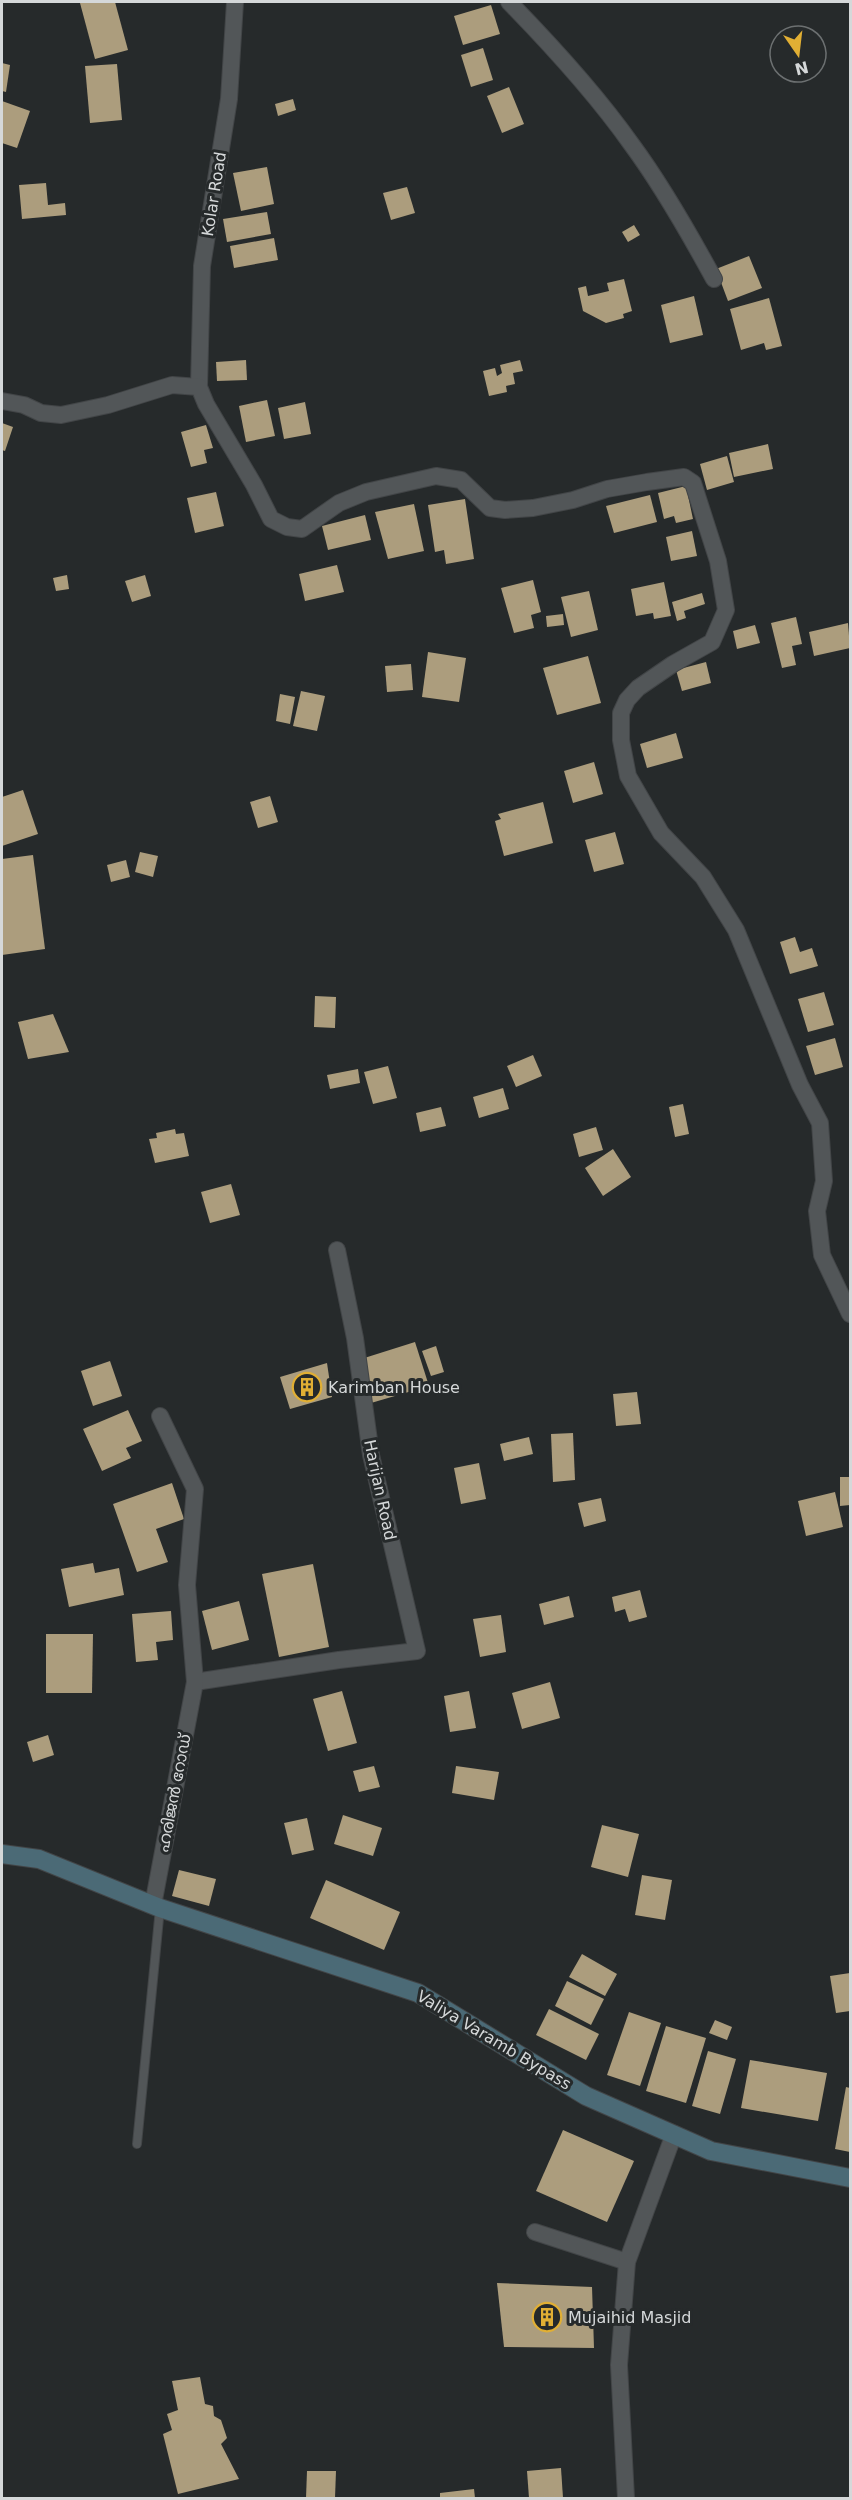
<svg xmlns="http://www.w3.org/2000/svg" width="852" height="2500" font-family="'DejaVu Sans','Noto Sans Malayalam',sans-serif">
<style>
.building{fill:#ac9d7d}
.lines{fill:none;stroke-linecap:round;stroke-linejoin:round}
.lane-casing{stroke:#424547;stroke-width:10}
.street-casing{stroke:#424547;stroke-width:18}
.secondary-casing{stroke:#424547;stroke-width:20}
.lane{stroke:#525658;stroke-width:8}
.street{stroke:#525658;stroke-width:16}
.secondary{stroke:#4b6a76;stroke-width:18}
.labels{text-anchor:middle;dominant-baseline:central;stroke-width:6;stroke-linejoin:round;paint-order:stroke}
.street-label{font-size:16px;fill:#d5d8d9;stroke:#262a2b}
.poi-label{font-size:16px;fill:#d5d8d9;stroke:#262a2b;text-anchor:start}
</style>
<rect width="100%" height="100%" fill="#262a2b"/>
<g class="building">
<path d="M85,2H115L128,50L95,59L80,3Z"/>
<path d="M491,5L500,34L463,45L454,16Z"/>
<path d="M483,48L493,80L471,87L461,55Z"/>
<path d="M2,63L10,65L6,92L2,91Z"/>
<path d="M117,64L122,120L90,123L85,66Z"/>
<path d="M509,87L524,124L502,133L487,96Z"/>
<path d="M293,99L296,110L278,116L275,104Z"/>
<path d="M2,101L30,111L17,148L2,143Z"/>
<path d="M267,167L274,204L241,211L233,173Z"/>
<path d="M46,183L48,205L65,203L66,215L22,219L19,185Z"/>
<path d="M407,187L415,213L391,220L383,193Z"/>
<path d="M267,212L271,234L227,242L223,219Z"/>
<path d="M634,225L640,235L628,242L622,232Z"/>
<path d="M274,238L278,260L234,268L230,246Z"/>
<path d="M749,256L762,288L728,301L716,269Z"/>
<path d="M624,279L632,311L623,314L624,318L606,323L583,311L578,288L586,286L588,296L609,291L607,283Z"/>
<path d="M694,296L703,335L670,343L661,305Z"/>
<path d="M769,298L782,346L766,350L764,343L741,350L730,309Z"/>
<path d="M246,360L247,380L217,381L216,362Z"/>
<path d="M520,360L523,371L513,373L515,384L506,386L507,392L489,396L483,371L495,368L497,376L502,373L500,365Z"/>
<path d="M267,400L275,436L246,442L239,406Z"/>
<path d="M305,402L311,434L284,439L278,408Z"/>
<path d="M2,423L13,427L5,451L2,450Z"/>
<path d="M206,425L213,448L204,450L207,463L191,467L181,432Z"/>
<path d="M768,444L773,469L734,477L729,453Z"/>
<path d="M727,456L734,482L707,490L700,464Z"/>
<path d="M686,486L693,519L676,523L674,516L664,519L658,493Z"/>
<path d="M216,492L224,526L195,533L187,498Z"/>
<path d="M650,495L657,522L614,533L606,506Z"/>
<path d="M465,499L474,559L446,564L444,550L435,552L428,505Z"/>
<path d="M414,504L424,551L388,559L375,512Z"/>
<path d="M365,515L371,540L328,550L322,526Z"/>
<path d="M692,531L697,556L671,561L666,537Z"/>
<path d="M337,565L344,592L305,601L299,574Z"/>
<path d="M67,575L69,589L56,591L53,578Z"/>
<path d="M145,575L151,596L132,602L125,581Z"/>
<path d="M533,580L541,612L531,615L534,628L514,633L501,588Z"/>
<path d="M664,582L671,616L654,619L653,613L636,616L631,589Z"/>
<path d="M589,591L598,630L571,637L561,597Z"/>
<path d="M702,593L705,604L684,611L686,618L677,621L672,602Z"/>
<path d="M563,614L564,625L547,627L546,616Z"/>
<path d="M796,617L802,644L792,646L796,665L782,668L771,623Z"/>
<path d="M848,623L850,648L814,656L809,632Z"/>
<path d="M755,625L760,643L737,649L733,631Z"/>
<path d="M428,652L466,658L459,702L422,697Z"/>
<path d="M588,656L601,703L557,715L543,668Z"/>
<path d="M706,662L711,683L682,691L676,670Z"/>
<path d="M411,664L413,690L387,692L385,666Z"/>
<path d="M301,691L325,696L317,731L293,726Z"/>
<path d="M280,694L295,697L290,724L276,721Z"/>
<path d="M676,733L683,758L647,768L640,744Z"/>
<path d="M594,762L603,794L573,803L564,771Z"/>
<path d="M23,790L38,834L2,846V797Z"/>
<path d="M270,796L278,822L258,828L250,802Z"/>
<path d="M543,802L553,843L504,856L495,821L501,819L498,814Z"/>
<path d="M615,832L624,864L594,872L585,840Z"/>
<path d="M140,852L158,856L153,877L135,872Z"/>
<path d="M33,855L45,949L2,955V859Z"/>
<path d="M126,860L130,877L111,882L107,865Z"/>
<path d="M795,937L800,952L812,948L818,966L790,974L780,942Z"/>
<path d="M824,992L834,1025L808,1032L798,999Z"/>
<path d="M315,996L336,997L335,1028L314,1027Z"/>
<path d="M53,1014L69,1052L28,1059L18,1022Z"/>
<path d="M835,1038L843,1067L815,1075L806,1046Z"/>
<path d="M533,1055L542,1076L516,1087L507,1066Z"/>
<path d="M388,1066L397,1098L373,1104L364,1072Z"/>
<path d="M358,1069L360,1083L330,1089L327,1075Z"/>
<path d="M503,1088L509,1109L479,1118L473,1097Z"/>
<path d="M683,1104L689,1134L675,1137L669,1107Z"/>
<path d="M441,1107L446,1126L420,1132L416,1113Z"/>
<path d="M596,1127L603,1150L579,1157L573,1134Z"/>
<path d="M175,1129L176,1134L184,1133L189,1156L155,1163L149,1139L157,1138L156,1133Z"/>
<path d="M613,1149L631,1177L603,1196L585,1168Z"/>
<path d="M231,1184L240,1215L210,1223L201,1192Z"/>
<path d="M415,1342L429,1386L371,1403L358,1360Z"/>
<path d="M436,1346L444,1372L431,1376L422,1351Z"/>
<path d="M110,1361L122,1396L93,1406L81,1371Z"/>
<path d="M327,1363L332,1397L290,1409L280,1377Z"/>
<path d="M637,1392L641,1424L616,1426L613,1394Z"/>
<path d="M128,1410L142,1441L126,1448L131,1458L102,1471L83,1429Z"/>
<path d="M573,1433L575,1480L553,1482L551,1434Z"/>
<path d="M529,1437L533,1454L504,1461L500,1444Z"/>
<path d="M479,1463L486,1499L461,1504L454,1468Z"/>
<path d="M840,1477H850V1505L840,1506Z"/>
<path d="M172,1483L184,1519L156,1529L168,1562L137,1572L113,1504Z"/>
<path d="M835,1492L843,1527L806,1536L798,1501Z"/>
<path d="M601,1498L606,1521L584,1527L578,1503Z"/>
<path d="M93,1563L95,1573L119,1568L124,1595L69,1607L61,1569Z"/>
<path d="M313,1564L329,1647L279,1657L262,1574Z"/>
<path d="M640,1590L647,1617L629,1622L625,1609L615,1612L612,1597Z"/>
<path d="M569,1596L574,1617L544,1625L539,1604Z"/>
<path d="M239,1601L249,1640L212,1650L202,1611Z"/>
<path d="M171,1611L173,1640L156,1642L158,1660L136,1662L132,1614Z"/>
<path d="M501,1615L506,1652L480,1657L473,1619Z"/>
<path d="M46,1634H93L92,1693H46Z"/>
<path d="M550,1682L560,1718L522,1729L512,1693Z"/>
<path d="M342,1691L357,1743L328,1751L313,1699Z"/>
<path d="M469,1691L476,1728L450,1732L444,1696Z"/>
<path d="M48,1735L54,1755L33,1762L27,1742Z"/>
<path d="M374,1766L380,1787L359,1792L353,1771Z"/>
<path d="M456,1766L499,1772L494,1800L452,1793Z"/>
<path d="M343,1815L382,1828L373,1856L334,1844Z"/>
<path d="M307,1818L314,1850L292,1855L284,1823Z"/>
<path d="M602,1825L639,1834L628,1877L591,1867Z"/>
<path d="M179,1870L216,1879L209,1906L172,1896Z"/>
<path d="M642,1875L672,1880L665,1920L635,1915Z"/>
<path d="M326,1880L400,1912L384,1950L310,1918Z"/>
<path d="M582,1954L617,1974L605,1996L569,1977Z"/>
<path d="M850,1973V2011L836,2013L830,1976Z"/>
<path d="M567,1981L604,1999L591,2025L555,2006Z"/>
<path d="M549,2009L599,2034L586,2060L536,2035Z"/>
<path d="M629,2012L661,2023L640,2086L607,2075Z"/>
<path d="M715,2020L732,2027L727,2040L709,2033Z"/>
<path d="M666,2026L706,2038L686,2103L646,2091Z"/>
<path d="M708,2051L736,2059L720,2114L692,2106Z"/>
<path d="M750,2060L827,2073L818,2121L741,2108Z"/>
<path d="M846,2087L850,2088V2152L835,2149Z"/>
<path d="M563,2130L634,2161L607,2222L536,2191Z"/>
<path d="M497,2283L592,2287L594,2348L504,2347Z"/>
<path d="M200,2377L205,2404L213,2406L214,2416L221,2420L227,2438L221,2444L239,2479L178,2494L163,2434L172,2430L167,2414L178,2410L172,2381Z"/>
<path d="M561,2468L563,2498H529L527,2471Z"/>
<path d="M307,2471H336L335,2498H306Z"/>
<path d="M474,2489L475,2498H440V2493Z"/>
</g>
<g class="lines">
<g class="lane-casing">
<path id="lane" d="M137,2144L160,1908"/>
</g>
<g class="street-casing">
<g id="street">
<path d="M509,2C552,46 596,94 632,145C663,187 689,233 714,279"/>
<path d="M199,387L202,266L229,99L235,2"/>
<path d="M2,401L24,405L41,413L61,415L108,405L172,385L199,387L206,404L254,485L271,519L287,527L302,529L339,503L366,492L436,476L461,480L490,508L505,510L533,508L573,500L607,489L647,482L684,477L693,483L718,561L726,610L712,642L673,664L638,688L627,700L621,713V740L628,776L661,833L703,877L736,930L800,1085L820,1123L824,1181L817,1211L822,1255L850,1314"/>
<path d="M195,1682L339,1660L417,1651L371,1455L355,1338L337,1250"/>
<path d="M153,1905L195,1682L187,1585L195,1489L160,1416"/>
<path d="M535,2232L627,2262"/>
<path d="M626,2498L619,2365L627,2262L674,2134"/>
</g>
</g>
<g class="secondary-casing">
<path id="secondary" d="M2,1854L39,1859L160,1908L418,1993L586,2096L711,2151L850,2178"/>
</g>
<use href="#lane" class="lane"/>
<use href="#street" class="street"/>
<use href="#secondary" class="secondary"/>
</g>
<defs>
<g id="building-ring" transform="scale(1.5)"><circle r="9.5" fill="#262a2b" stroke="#e1af34" stroke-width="1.5"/><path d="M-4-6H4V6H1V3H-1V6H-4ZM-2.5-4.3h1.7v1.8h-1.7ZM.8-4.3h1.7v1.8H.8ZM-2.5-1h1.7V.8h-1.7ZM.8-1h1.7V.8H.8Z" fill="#e1af34"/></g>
</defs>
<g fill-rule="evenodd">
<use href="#building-ring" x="307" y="1387"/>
<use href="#building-ring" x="547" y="2317"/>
</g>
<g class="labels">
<g class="street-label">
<text transform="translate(214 194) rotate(-81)">Kolar Road</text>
<text transform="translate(380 1490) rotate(78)">Harijan Road</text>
<text transform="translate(174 1793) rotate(-79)">ഹരിജൻ റോഡ്</text>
<text transform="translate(494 2040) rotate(31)">Valiya Varamb Bypass</text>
</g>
<g class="poi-label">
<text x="328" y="1387">Karimban House</text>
<text x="568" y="2317">Mujaihid Masjid</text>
</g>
</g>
<rect width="852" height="2500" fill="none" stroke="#d5d8d9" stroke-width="6"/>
<g transform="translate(798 54) rotate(166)"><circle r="28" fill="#262a2b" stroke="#6c7071" stroke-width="1.5"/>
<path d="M0-4.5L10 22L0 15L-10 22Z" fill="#e1af34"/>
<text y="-9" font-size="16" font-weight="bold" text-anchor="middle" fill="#d5d8d9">N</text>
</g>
</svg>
